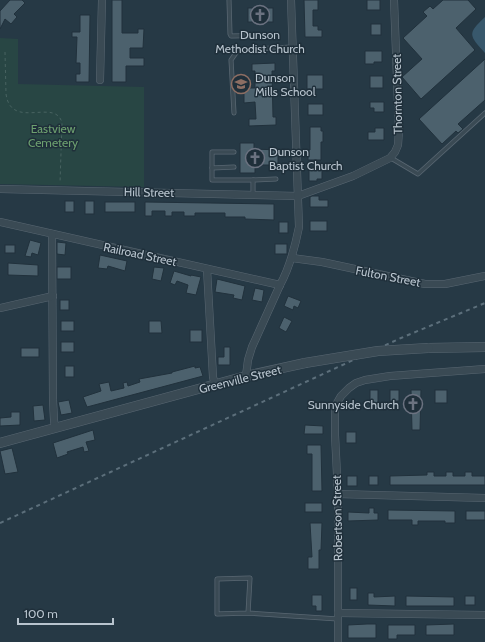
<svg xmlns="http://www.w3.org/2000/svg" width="485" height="642" font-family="Cabin,sans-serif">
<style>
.green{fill:#284644}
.water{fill:#38586c}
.building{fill:#4c616d;stroke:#21313c}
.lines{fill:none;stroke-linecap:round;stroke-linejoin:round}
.service-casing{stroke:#596772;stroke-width:5}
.minor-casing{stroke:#596772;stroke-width:8}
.tertiary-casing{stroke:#596772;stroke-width:10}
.path{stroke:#486361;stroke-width:1;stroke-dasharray:3 3;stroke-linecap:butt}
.service{stroke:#3a4a54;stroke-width:3.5}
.minor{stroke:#3a4a54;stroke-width:7}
.tertiary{stroke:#3a4a54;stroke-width:9}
.rail{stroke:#5c6f7b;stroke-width:2;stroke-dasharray:4 4;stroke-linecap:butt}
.tertiary-bridge-casing{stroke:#596772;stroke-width:10;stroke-linecap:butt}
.tertiary-bridge{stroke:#3a4a54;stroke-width:9}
.labels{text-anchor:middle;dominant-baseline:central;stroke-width:3;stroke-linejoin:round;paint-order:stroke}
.poi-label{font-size:12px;fill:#b8c4ce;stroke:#1f2f3a;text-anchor:start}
.street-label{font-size:12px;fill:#b8c4ce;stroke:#1f2f3a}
.park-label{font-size:12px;fill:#6da06f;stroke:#1f2f3a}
</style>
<rect width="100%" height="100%" fill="#263945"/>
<path class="green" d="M0,38L18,39V84L144,87V187L0,184Z"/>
<path class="water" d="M485,17V53C469,35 467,34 485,17Z"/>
<g class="building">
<path d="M10,0H22L25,3L14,14L17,17L11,24L5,19L0,29V11Z"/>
<path d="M112,0H122V33H138V29H144L143,48H130V58H144V66H126V82H112Z"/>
<path d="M304,0H318V10H313V26H318V30H322V37H305Z"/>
<rect x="367" y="0" width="13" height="10"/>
<path d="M443,0H468L476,9L456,28L475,50L421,99L402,77L422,59L403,38L427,16L423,12L430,6L433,9Z"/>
<rect x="248" y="8" width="25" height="14"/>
<path d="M80,15H90L89,82H76V74H80V63H76L77,37H72V32H80Z"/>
<rect x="371" y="24" width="10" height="11"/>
<path d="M365,51H382V62H374V64H365Z"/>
<path d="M485,59V100L458,124L463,129L458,133L456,131L442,144L419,119Z"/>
<path d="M275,63V71H272L273,117H276V125L249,126V119H256L255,102L244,103V88H255V71H252V64Z"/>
<rect x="307" y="75" width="16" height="14"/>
<rect x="370" y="76" width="13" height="12"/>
<path d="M370,102H384V112H374V108H370Z"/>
<rect x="308" y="104" width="15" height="11"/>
<path d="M310,127H321V131H323V142H321V160H308V150H310Z"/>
<path d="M375,128H384V140H368V132H375Z"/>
<path d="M240,143H254V149L278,150V165H255V173H240Z"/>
<path d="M309,170H322V179H317V181H309Z"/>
<path d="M312,196H319V200H328V207H310V197Z"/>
<rect x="65" y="201" width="9" height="11"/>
<rect x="85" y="201" width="9" height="13"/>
<rect x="105" y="202" width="30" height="10"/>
<path d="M145,202L274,204V220L245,219V217H225V213H195V216H184V212H172V216H165V211H152V216H145Z"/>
<rect x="310" y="221" width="17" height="10"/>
<rect x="279" y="222" width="9" height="11"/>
<path d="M30,240L41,243L38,255L32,253L31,257L25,256Z"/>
<path d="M57,242L66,243L65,255L57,254Z"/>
<rect x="275" y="244" width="12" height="10"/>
<rect x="5" y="245" width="10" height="8"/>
<path d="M100,255L127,261L125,271L108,266L107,269L98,268Z"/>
<path d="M8,263L38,265V276L8,275Z"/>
<rect x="57" y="267" width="14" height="12"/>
<path d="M154,267L164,268L161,281L152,279Z"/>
<path d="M174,271L191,276V275L201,277L196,295L186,293L188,285L177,281L175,285L170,283Z"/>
<path d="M217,279L245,286L242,300L233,298L234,295L215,292Z"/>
<path d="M255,288L264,290L262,302L252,300Z"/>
<path d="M288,296L301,301L298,308L294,306L293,310L284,306Z"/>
<rect x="60" y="300" width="9" height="10"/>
<path d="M284,317L292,321L286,332L279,328Z"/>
<rect x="61" y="321" width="13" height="10"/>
<path d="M149,321H161L162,333H149Z"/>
<rect x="190" y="330" width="12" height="12"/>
<rect x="61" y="342" width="13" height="10"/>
<path d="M224,347H230V365H218V357H224Z"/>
<rect x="21" y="348" width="18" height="9"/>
<rect x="65" y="366" width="9" height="11"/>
<path d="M195,366V368L200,367L203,376L87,407L83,397L101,391L99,384L109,382L111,391L124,388L123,383L127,382L128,386L140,382L139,379L172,373V372Z"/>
<rect x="370" y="390" width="8" height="15"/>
<rect x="390" y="390" width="9" height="11"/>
<path d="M411,390H421L420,430H412Z"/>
<rect x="435" y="390" width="12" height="13"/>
<path d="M69,400L72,413L61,415L58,402Z"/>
<path d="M43,405L45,420L34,421L33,406Z"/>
<path d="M11,412H20V425L0,426V418L11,417Z"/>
<path d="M305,425L323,426V434H304Z"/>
<path d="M93,430L95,440L86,442L89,451L84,452L83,447L67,452L68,454L57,458L53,443Z"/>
<rect x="346" y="432" width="10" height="11"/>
<path d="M307,445H321L322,491H312V454H307Z"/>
<path d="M12,448L18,472L5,474L0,451Z"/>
<path d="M427,472H434V476H446V472H453V476H465V472H472V476H485V485H390V476L427,475Z"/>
<rect x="347" y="476" width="10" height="10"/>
<rect x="369" y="476" width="9" height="9"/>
<rect x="305" y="503" width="17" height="9"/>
<path d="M369,508H374V513H378V520L348,521V512L369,513Z"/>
<path d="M388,510L455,511V523H445V521H418V525H412V520H388Z"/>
<rect x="466" y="511" width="19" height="9"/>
<path d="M310,523H322L321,550H319V569H308V557H312Z"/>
<rect x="350" y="588" width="7" height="12"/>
<path d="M368,593H374V597L395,596V606L368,605Z"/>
<path d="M312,595H322V611H316V606H312Z"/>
<path d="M406,596L454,597V606H406Z"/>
<rect x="465" y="596" width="10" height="9"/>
<path d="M367,624H376V638H348V625Z"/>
<path d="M454,624V635H426V625Z"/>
<path d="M388,625H415V635H397V639H388Z"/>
</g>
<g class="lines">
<g class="service-casing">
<g id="service">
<path d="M229,0L230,34L231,36L275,35"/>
<path d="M234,113L231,60L238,50L292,47"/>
<path d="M234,152H212V180H253"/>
<path d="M391,158L418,174L485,113"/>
<path d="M212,168L234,167"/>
<path d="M253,195V180L276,179"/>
<path d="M248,613L250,578L217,579V614L248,613L338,619"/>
</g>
</g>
<g class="minor-casing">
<g id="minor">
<path d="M100,80L102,0"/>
<path d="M0,189L298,196L353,176L390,158L395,152L398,145L399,130L394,0"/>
<path d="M0,222L280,285"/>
<path d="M52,234L53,400L54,420L55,428"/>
<path d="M292,258L322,262L425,284H445L485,276"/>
<path d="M207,269L213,377L215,385"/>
<path d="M0,308L53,296"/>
<path d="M246,376L248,360L252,347L280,285C290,267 295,247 299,227L291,0"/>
<path d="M338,494L485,498"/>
<path d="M338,613L485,615"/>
<path d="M338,642V494L335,435V408L337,403L341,396L349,388L356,383L365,380L390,376L485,369"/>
</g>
</g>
<g class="tertiary-casing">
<g id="tertiary">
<path d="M428,348L485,347"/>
<path d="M0,443L246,376L305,363"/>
</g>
</g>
<path class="path" d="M5,52L6,94C11,131 56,97 62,123L60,183"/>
<use href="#service" class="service"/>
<use href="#minor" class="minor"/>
<use href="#tertiary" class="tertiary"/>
<path class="rail" d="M0,523L401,338L485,303"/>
<g class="tertiary-bridge-casing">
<path id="tertiary-bridge" d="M305,363L378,351L428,348"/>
</g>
<use href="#tertiary-bridge" class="tertiary-bridge"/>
</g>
<defs>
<g id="church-ring" transform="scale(1)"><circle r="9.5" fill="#1f2f3a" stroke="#6b7280" stroke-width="1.5"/><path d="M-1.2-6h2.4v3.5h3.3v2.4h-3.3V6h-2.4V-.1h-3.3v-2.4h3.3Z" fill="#6b7280"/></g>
<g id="school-ring" transform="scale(1)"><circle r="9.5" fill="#1f2f3a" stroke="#8d6e63" stroke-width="1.5"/><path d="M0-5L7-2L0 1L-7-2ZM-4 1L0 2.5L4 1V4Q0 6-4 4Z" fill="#8d6e63"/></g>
</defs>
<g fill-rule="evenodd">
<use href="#church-ring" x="260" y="15"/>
<use href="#school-ring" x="241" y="84"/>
<use href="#church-ring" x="255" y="158"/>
<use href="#church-ring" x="413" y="404"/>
</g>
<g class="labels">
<g class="poi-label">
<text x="260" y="34" text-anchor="middle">Dunson<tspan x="260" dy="14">Methodist Church</tspan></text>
<text x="255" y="77">Dunson<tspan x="255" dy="14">Mills School</tspan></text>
<text x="269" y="151">Dunson<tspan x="269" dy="14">Baptist Church</tspan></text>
<text x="399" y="404" text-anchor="end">Sunnyside Church</text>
</g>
<g class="street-label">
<text transform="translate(397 94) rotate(-91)">Thornton Street</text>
<text transform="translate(149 192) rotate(1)">Hill Street</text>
<text transform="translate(140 254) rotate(12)">Railroad Street</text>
<text transform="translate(388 276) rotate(11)">Fulton Street</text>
<text transform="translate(240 379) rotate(-14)">Greenville Street</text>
<text transform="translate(337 518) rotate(-91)">Robertson Street</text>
</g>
<g class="park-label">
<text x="53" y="128">Eastview<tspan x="53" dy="14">Cemetery</tspan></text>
</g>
</g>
<path d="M18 618v6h95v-6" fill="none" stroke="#b8c4ce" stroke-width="2"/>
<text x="24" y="618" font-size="12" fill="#b8c4ce" stroke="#1f2f3a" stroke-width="3" paint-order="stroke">100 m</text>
</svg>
